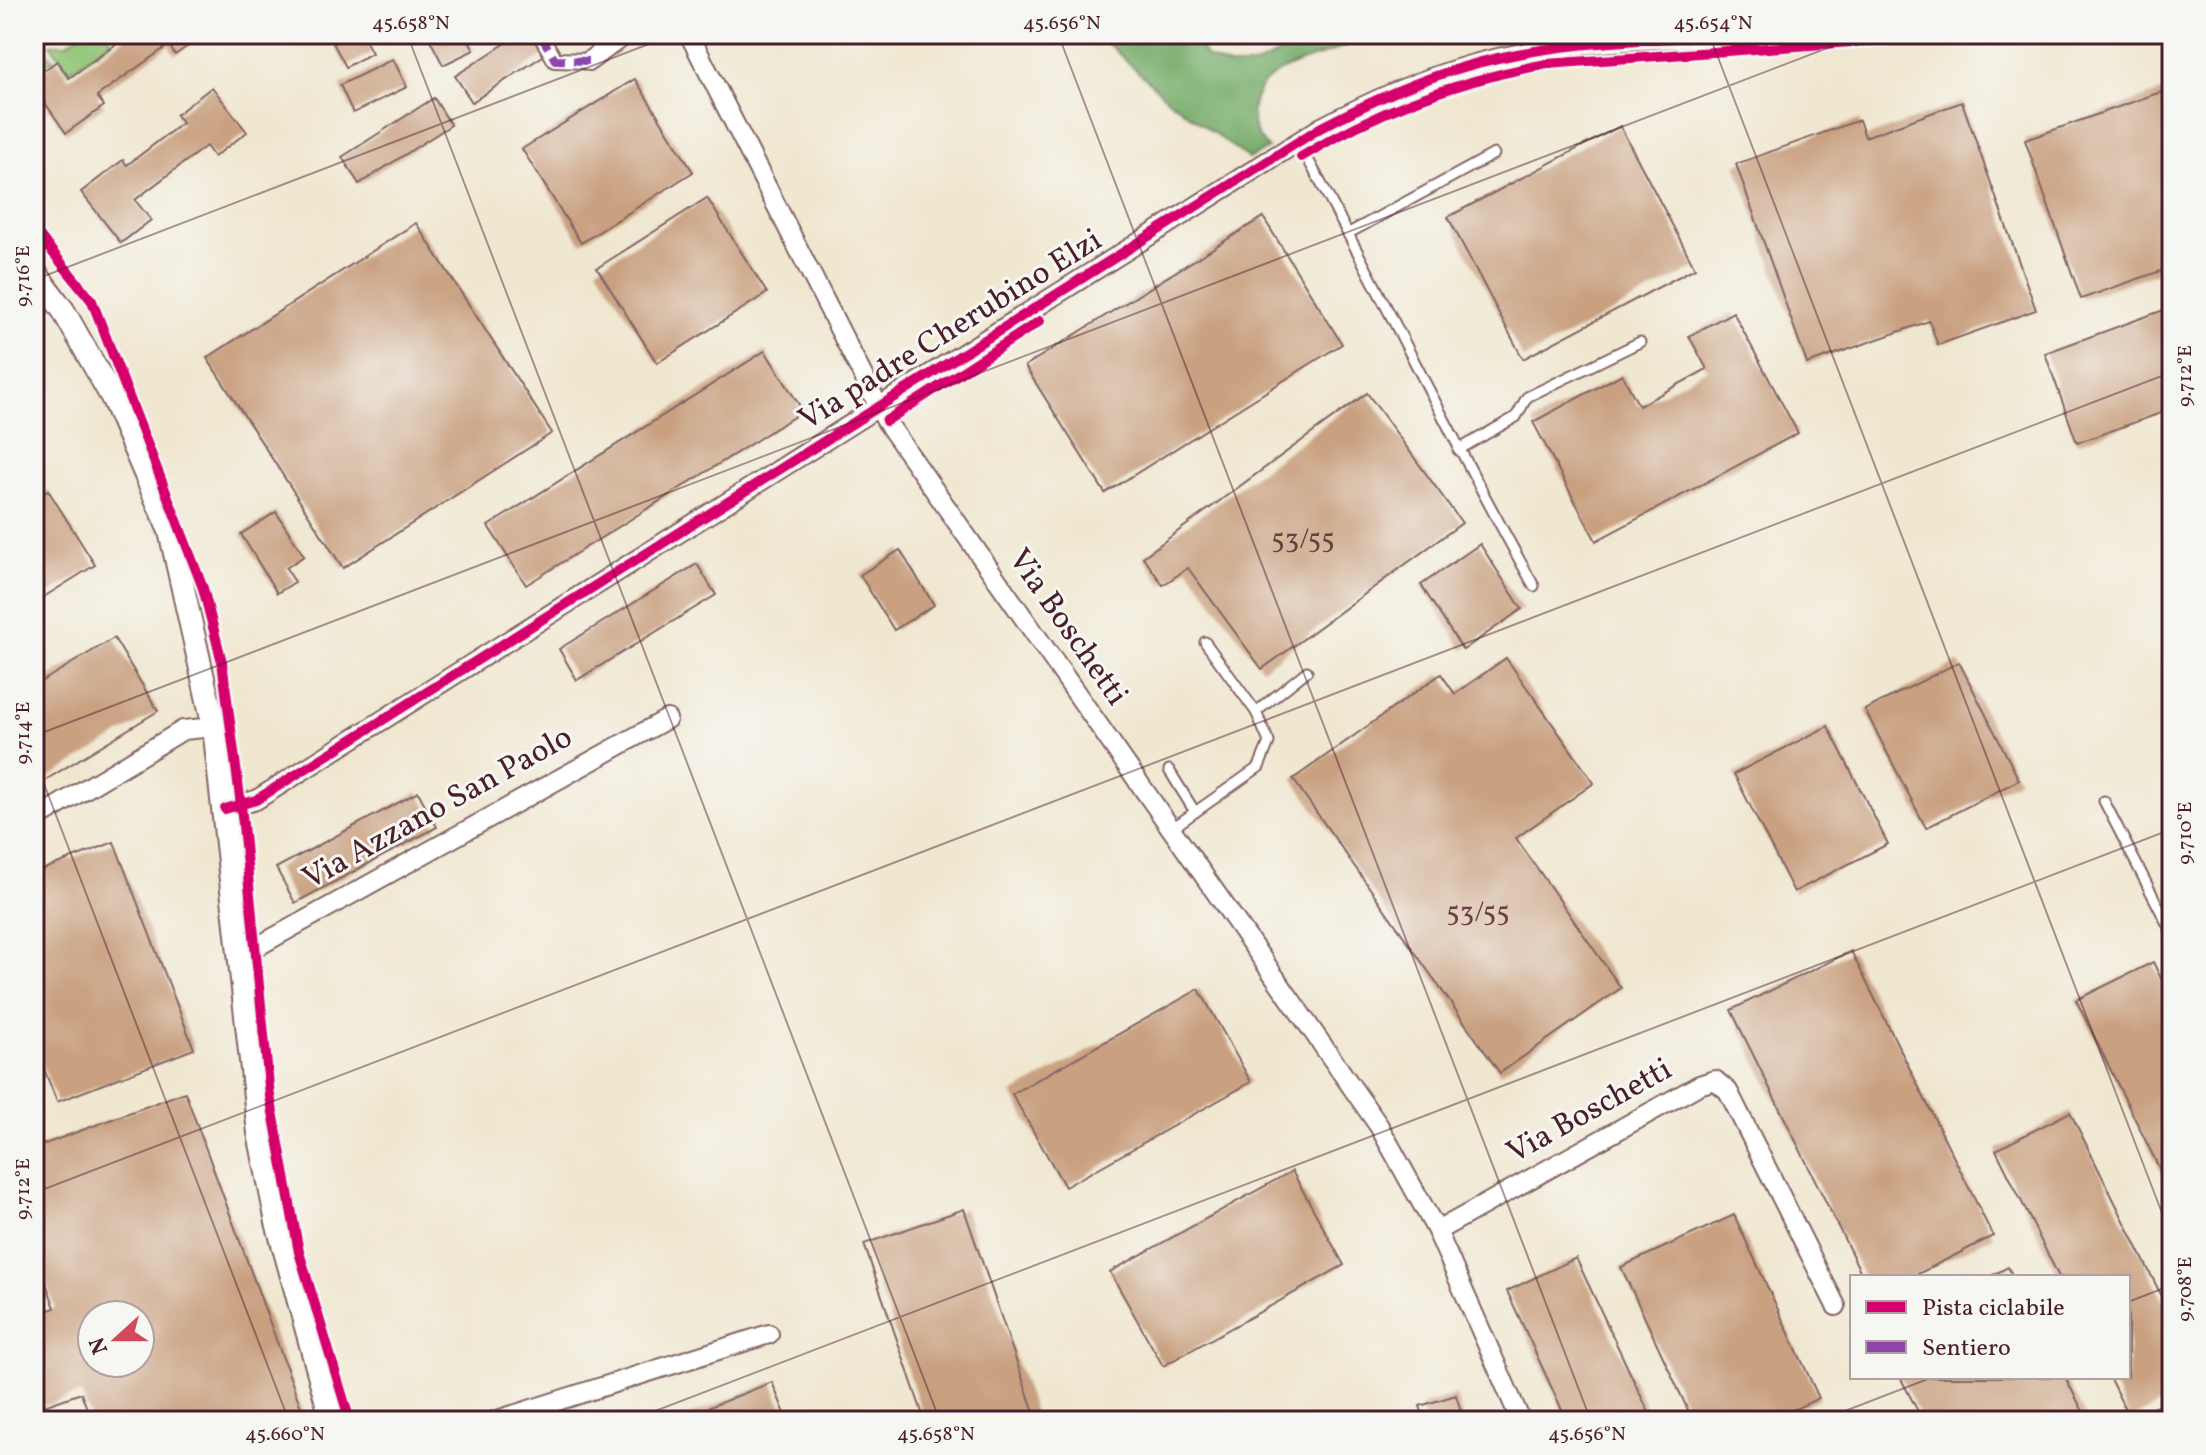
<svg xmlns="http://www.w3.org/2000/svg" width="2206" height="1455" font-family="Vollkorn,serif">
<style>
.green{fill:#8fc475;stroke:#6c7250;stroke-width:2}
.forest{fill:#73aa66;stroke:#5e6448;stroke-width:2}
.building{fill:#c9a080;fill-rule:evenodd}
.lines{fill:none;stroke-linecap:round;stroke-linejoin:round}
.service-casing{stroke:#846565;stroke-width:13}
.pedestrian-casing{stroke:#846565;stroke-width:18}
.minor-casing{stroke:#846565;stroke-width:22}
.tertiary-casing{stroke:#846565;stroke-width:26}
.service{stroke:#fff;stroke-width:9}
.pedestrian{stroke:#fff;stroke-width:14}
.minor{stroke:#fff;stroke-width:18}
.tertiary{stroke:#fff;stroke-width:22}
.quiet{stroke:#8e44ad;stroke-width:8;stroke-dasharray:16 8;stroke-linecap:butt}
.cycleway-casing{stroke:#f6f6f2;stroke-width:15}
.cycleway{stroke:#d6006c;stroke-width:10}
.ticks{fill:none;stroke:#4a1f2b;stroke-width:2;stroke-opacity:0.45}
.labels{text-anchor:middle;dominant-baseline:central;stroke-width:6;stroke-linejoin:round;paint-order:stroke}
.number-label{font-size:28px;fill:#6a3f40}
.street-label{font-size:32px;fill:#4a1f2b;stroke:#f6f6f2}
.neatline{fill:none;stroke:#4a1f2b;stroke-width:3}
.ticks-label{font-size:20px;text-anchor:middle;fill:#4a1f2b}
</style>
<rect width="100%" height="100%" fill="#f6f6f2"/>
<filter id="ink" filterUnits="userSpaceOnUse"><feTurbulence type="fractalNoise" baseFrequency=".0125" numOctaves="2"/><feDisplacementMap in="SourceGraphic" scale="16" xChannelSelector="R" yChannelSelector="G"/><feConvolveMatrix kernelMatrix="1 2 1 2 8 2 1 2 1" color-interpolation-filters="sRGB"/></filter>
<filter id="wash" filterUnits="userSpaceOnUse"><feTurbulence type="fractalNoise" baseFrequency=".006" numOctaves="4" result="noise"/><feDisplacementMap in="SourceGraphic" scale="32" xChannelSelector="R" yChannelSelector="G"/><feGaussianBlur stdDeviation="1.8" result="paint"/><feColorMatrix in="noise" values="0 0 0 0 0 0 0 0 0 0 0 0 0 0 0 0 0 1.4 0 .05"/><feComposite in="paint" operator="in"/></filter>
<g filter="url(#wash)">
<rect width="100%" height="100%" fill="#f0e7d0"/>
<g class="green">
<path d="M80,34H107L112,41L69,71L50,44H66Z"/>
<path d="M40,45L54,60L34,71V49Z"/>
</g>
<path class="forest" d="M1097,34H1190L1208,58L1229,66H1253L1323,34H1458C1425,43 1402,32 1372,36C1355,39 1341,48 1326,54C1311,59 1293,64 1279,72C1249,89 1243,124 1268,148L1249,159L1169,100Z"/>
<g id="blocks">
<g class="building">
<path d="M130,34H205L175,55L169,45L97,96L104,106L66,133L34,87V78L57,61L69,78Z"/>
<path d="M339,34H362L372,53L346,67L333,43L341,39Z"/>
<path d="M427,34H466L474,50L443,65Z"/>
<path d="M520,34H533L546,54L472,102L455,76Z"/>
<path d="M393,59L407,87L353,113L340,85Z"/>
<path d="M635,79L693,172L581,243L522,149Z"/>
<path d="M212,87L247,132L214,157L206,146L135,200L151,220L121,243L81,192L123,160L127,165L182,123L176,115Z"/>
<path d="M2172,88V267L2081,299L2025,140Z"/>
<path d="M434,98L451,125L359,184L342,157Z"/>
<path d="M1962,102L2036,310L1938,345L1929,321L1807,364L1736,164L1859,120L1865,137Z"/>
<path d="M1620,126L1695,268L1523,359L1448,217Z"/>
<path d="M707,198L767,293L657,363L597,268Z"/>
<path d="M1263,217L1342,344L1105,493L1025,366Z"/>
<path d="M416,223L552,433L343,568L207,358Z"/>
<path d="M2172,307V409L2077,443L2045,353Z"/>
<path d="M1733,312L1798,433L1596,541L1533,422L1622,374L1639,406L1707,369L1689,336Z"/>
<path d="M765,351L803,411L526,585L488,526Z"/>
<path d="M1367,393L1462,523L1262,669L1188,568L1163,585L1143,557Z"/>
<path d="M48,490L95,565L34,603V499Z"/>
<path d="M276,512L304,556L286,568L295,582L277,593L241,534Z"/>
<path d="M1480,544L1522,609L1463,650L1421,585Z"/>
<path d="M900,550L934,605L894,630L860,575Z"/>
<path d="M697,564L716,595L577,680L559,649Z"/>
<path d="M114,638L158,711L34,787V686Z"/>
<path d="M1506,658L1594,783L1516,838L1621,988L1500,1073L1293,779L1441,674L1455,694Z"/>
<path d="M1959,662L2019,780L1926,828L1865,710Z"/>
<path d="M1828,726L1888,844L1794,892L1734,774Z"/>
<path d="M418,792L437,827L295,903L276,868Z"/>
<path d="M114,842L194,1049L57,1102L34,1043V873Z"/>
<path d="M1851,951L1993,1236L1912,1277H1863L1731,1010Z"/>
<path d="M2153,962L2172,1001V1194L2076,1000Z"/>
<path d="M1199,989L1251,1082L1065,1187L1012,1094Z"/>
<path d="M185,1092L306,1421H92L81,1393L44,1406L34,1381V1315L55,1308L34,1250V1148ZM92,1315H140V1363H92Z"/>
<path d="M2070,1112L2172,1317V1399L2130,1419L2109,1377H2128V1277H2059L1996,1150Z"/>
<path d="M1292,1171L1344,1265L1163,1366L1110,1272Z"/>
<path d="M964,1209L1037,1421H925L864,1244Z"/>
<path d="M1734,1215L1819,1398L1770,1421H1693L1621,1267Z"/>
<path d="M1576,1258L1649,1413L1632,1421H1567L1507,1291Z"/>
<path d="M2008,1267L2013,1277H1989Z"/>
<path d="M1900,1377H2065L2088,1421H1923Z"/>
<path d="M772,1382L788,1421H675Z"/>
<path d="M1456,1395L1464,1421H1425L1420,1406Z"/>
<path d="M1866,1413L1870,1421H1850Z"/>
</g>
</g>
</g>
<g filter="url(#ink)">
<use href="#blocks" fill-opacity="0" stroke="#846565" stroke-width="2"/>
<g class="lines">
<g class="service-casing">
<g id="service">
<path d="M1295,145L1305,154C1384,297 1454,445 1534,586"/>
<path d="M1349,233L1494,154"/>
<path d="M1458,450L1516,417L1527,397L1640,342"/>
<path d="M1256,712L1307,671"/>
<path d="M1169,770L1195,812"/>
<path d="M2104,801L2172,933"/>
<path d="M1171,829L1259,767L1269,742L1256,712L1205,642"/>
</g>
</g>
<g class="pedestrian-casing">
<path id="pedestrian" d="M540,34L555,60L589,61"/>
</g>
<g class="minor-casing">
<g id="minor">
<path d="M689,34L886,421L1379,1126L1437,1231L1521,1421"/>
<path d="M589,61L626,34"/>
<path d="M225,809L256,800L1320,128C1367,103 1415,81 1467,66C1559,39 1659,40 1754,34"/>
<path d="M34,820L183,730L214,727"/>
<path d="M239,951L253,949L667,719"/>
<path d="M1437,1231L1699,1085L1715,1080L1728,1091L1836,1306"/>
<path d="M494,1421L769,1334"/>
</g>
</g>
<g class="tertiary-casing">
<path id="tertiary" d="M34,271L63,310L113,399L170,531L214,727L259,1133L277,1222L332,1421"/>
</g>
<use href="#service" class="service"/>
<use href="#pedestrian" class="pedestrian"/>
<use href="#minor" class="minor"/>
<use href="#tertiary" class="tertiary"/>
<path class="quiet" d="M540,34L555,60L589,61"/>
<g class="cycleway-casing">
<g id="cycleway">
<path d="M1301,157C1378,110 1458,80 1547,64L1962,34"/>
<path d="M34,229L92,301L203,588L222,662L241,805L270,1096L299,1252L350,1421"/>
<path d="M886,421L1040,321"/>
<path d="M225,809L256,800L1320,128C1367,103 1415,81 1467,66C1559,39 1659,40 1754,34"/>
</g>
</g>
<use href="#cycleway" class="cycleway"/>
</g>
</g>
<path class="ticks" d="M407,34L940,1421M1058,34L1591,1421M1709,34L2172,1239M34,280L675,34M34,736L1864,34M34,758L289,1421M34,1193L2172,372M2128,1302L2172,1285M629,1421L2172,829M1819,1421L1933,1377"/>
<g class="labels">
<g class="number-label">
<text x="1303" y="540">53/55</text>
<text x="1478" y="913">53/55</text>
</g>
<g class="street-label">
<text transform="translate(951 331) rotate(-32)">Via padre Cherubino Elzi</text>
<text transform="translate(1067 628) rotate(55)">Via Boschetti</text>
<text transform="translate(438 809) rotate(-29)">Via Azzano San Paolo</text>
<text transform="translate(1590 1112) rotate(-29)">Via Boschetti</text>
</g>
</g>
<rect width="2206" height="1455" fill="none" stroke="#f6f6f2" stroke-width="88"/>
<rect x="1850" y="1275" width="280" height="104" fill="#f6f6f2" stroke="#b1a0a2" stroke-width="2"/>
<rect x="1866" y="1301" width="40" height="12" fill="#d6006c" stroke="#b1a0a2" stroke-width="2"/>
<text x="1922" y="1315" font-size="24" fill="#4a1f2b">Pista ciclabile</text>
<rect x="1866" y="1341" width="40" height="12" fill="#8e44ad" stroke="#b1a0a2" stroke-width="2"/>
<text x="1922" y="1355" font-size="24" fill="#4a1f2b">Sentiero</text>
<g transform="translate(116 1339) rotate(249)"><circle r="38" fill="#f6f6f2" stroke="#b1a0a2" stroke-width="2"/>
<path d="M0-6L14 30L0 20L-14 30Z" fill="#d1495b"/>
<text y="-12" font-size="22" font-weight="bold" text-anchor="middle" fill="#4a1f2b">N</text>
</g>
<rect x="44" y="44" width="2118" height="1367" class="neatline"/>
<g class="ticks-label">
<text x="411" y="29">45.658°N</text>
<text x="1062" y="29">45.656°N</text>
<text x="1713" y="29">45.654°N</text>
<text transform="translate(22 276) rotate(-90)" y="7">9.716°E</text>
<text transform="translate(2184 376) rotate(-90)" y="7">9.712°E</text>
<text transform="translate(22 733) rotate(-90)" y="7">9.714°E</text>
<text transform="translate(2184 833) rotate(-90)" y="7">9.710°E</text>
<text transform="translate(22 1189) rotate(-90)" y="7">9.712°E</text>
<text transform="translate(2184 1289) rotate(-90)" y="7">9.708°E</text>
<text x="285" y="1440">45.660°N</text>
<text x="936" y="1440">45.658°N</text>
<text x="1587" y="1440">45.656°N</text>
</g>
</svg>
